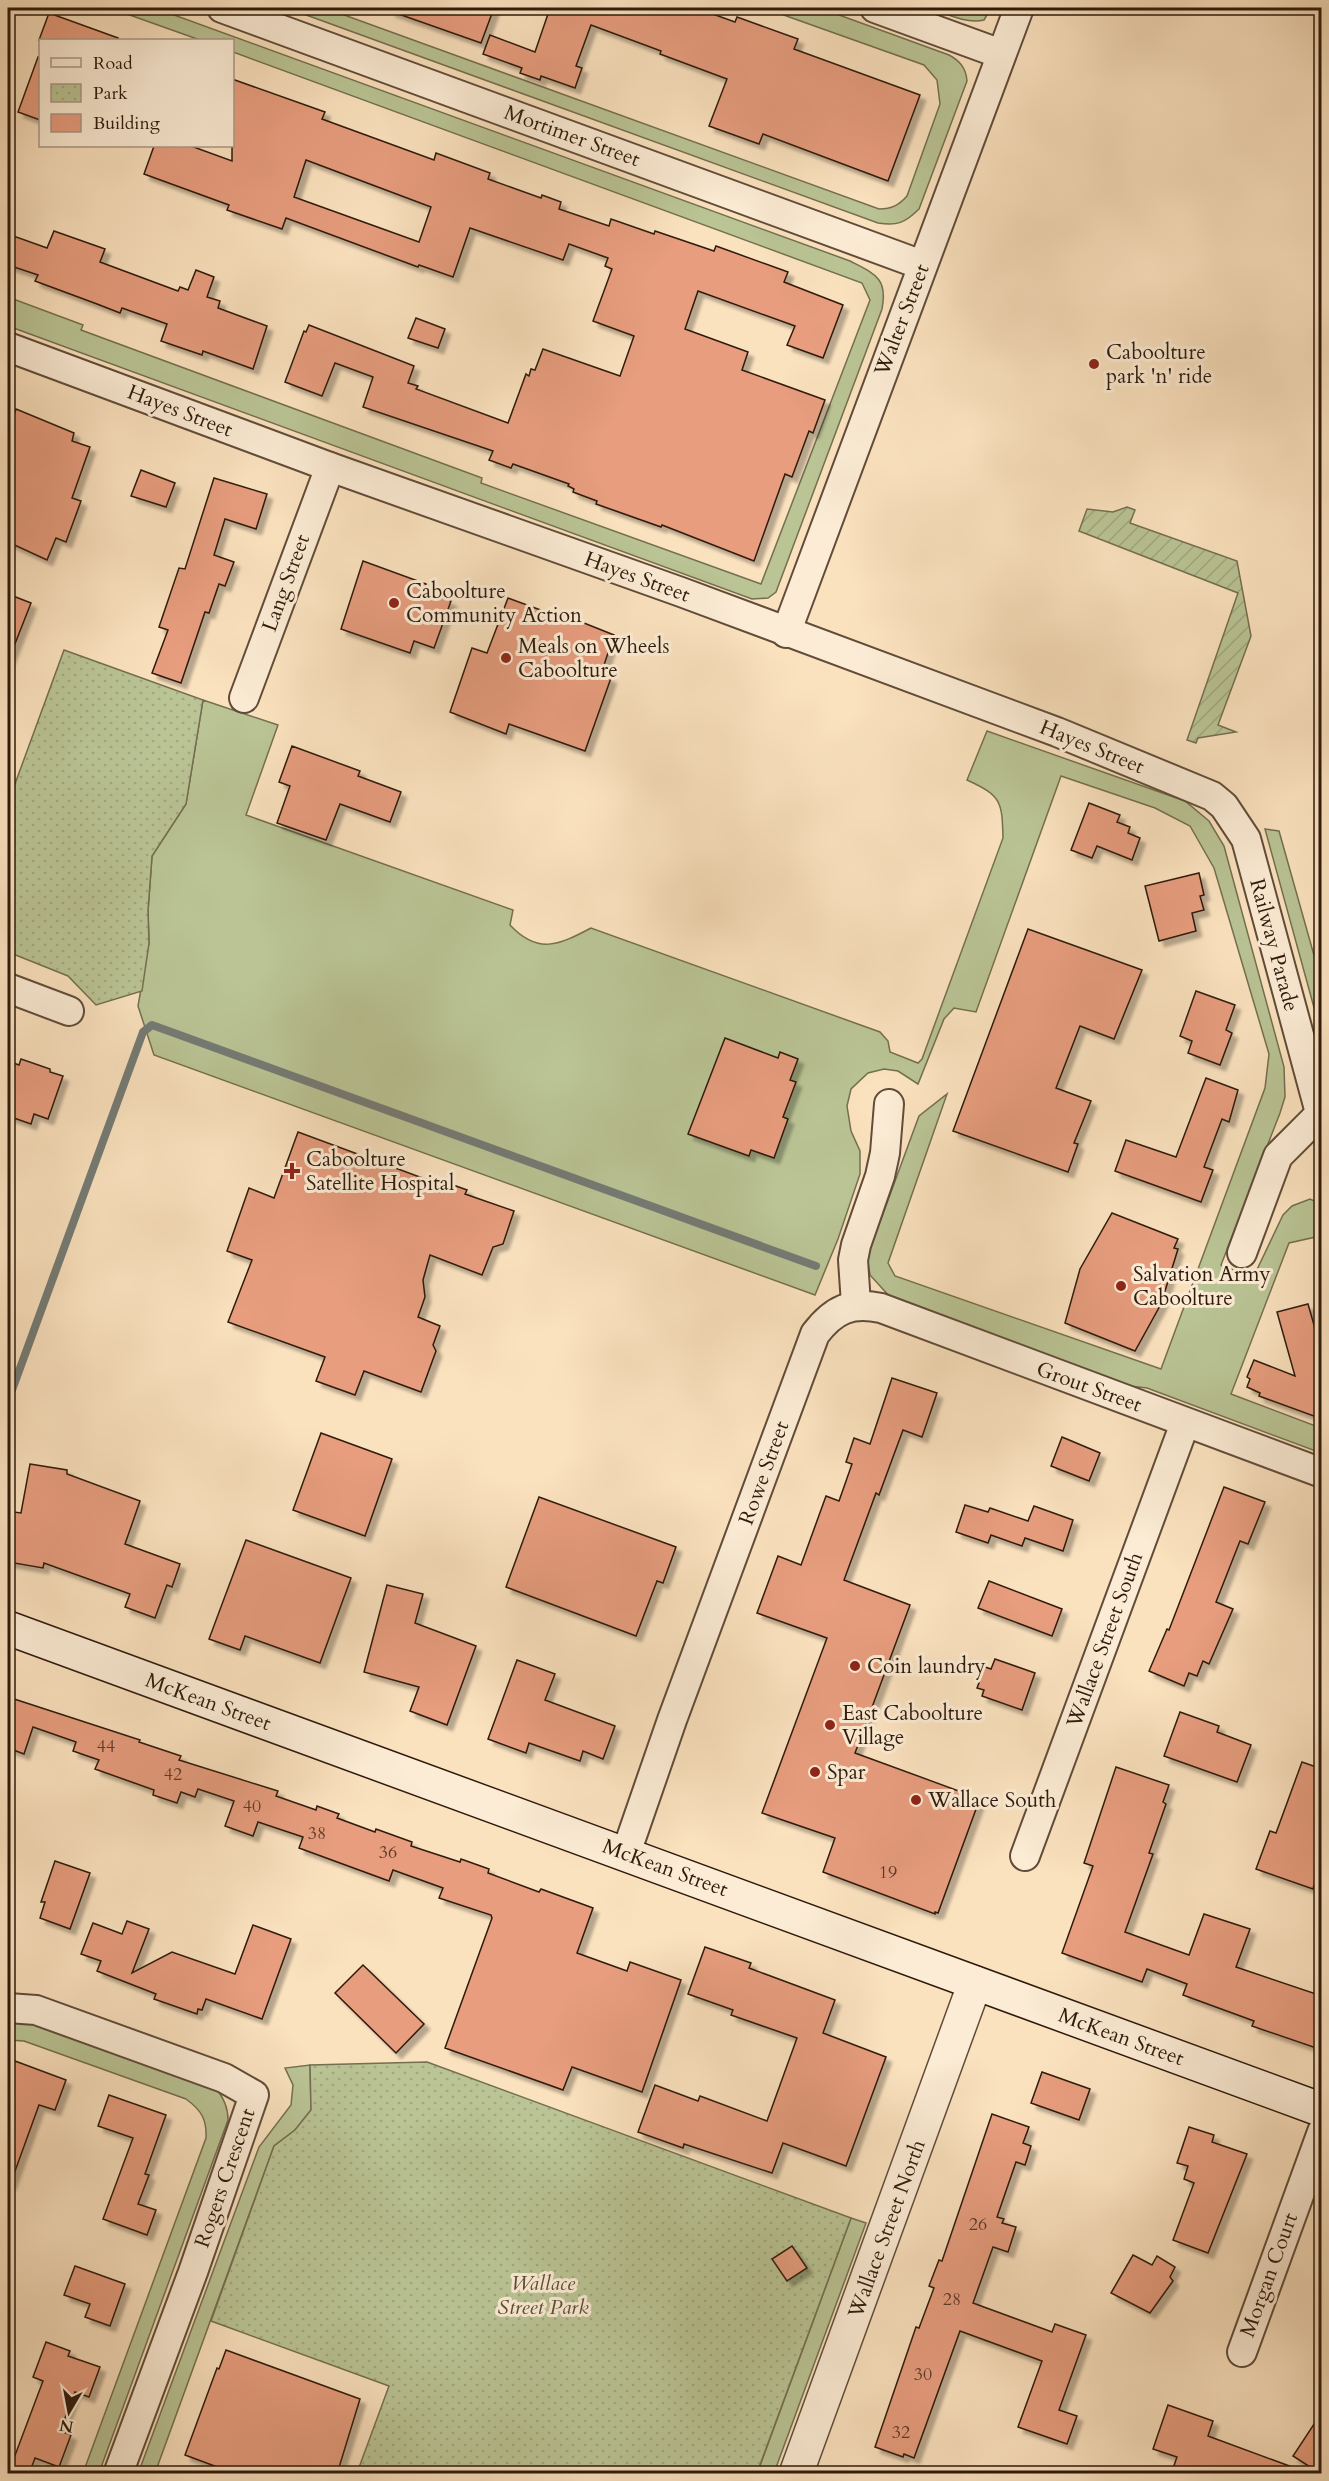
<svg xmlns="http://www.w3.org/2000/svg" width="1329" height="2481" font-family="Cardo,serif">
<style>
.grass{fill:#bac495;stroke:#746f50;stroke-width:1.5}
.park{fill:url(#park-dots);stroke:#746f50;stroke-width:1.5}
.garden{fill:url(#garden-furrows);stroke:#746f50;stroke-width:1.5}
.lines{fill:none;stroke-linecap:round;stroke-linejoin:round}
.stream{stroke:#747b75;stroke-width:8}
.building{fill:#e79d7e;stroke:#2e1a0c;stroke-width:1.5;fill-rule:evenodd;filter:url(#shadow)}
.minor-casing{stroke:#614c39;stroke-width:32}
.tertiary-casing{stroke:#614c39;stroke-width:36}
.secondary-casing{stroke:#2e1a0c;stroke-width:36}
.minor{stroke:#fcecd5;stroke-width:28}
.tertiary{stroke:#fcecd5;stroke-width:33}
.secondary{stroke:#fcecd5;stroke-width:33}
.poi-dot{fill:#8f2418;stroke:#fcecd5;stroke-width:2}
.labels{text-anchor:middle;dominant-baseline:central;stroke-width:6;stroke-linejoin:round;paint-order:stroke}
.number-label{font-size:18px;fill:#5c3b28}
.street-label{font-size:21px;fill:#2e1a0c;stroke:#fcecd5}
.poi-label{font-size:21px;fill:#2e1a0c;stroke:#fcecd5;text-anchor:start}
.park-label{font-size:21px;font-style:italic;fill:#584d35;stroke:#fcecd5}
</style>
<defs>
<pattern id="park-dots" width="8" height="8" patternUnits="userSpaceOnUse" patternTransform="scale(1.5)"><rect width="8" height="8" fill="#bac495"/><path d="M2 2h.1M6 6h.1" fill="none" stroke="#a0a87f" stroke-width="1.8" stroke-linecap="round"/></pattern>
<pattern id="garden-furrows" width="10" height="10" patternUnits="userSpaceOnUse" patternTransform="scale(1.5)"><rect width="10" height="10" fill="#bac495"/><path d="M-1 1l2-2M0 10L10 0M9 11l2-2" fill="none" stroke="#a0a87f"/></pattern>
<filter id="shadow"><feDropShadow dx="5.5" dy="5.5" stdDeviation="1.5" flood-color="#0004"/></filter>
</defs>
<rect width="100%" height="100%" fill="#fbe2bf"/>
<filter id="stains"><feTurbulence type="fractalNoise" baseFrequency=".00333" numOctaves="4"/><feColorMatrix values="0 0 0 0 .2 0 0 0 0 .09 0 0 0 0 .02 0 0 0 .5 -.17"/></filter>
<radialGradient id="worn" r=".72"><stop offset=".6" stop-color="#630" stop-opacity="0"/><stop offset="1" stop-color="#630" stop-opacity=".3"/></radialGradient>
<g class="grass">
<path d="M110,8H155L850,261C875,274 888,278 882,309L776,592L768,598L752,599L8,326V297L83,325L81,330L482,478L481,483L761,584L870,300L862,283L233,52L232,40H200Z"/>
<path d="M287,8H325L879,209C892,209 899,205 907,196L940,104L937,80L924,65L764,8H820L949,55C960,61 966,68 967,81L919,209C905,223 897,226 878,223Z"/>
<path d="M930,8H991L984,20C966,24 947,14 930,8Z"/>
<path d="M203,700L278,725L246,815L513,910L510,925C538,955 559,945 591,928L880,1032L888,1041L890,1052L918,1063L922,1059L1003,838C1002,802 1002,796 967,780L987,731L1185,801L1209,821L1224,846L1284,1067L1285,1097L1280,1113L1221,1265L1253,1278L1283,1215L1292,1206L1310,1199L1321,1204V1257L1316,1237L1289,1243L1231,1394L1321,1428V1453L1147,1388L1129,1386L891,1298L870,1275L867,1257L919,1116L947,1094L888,1263L895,1276L1161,1369L1265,1088L1269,1054L1214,868L1190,826L1155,808L1061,776L976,1012L954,1008L944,1019L918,1084L898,1071L884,1069L868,1073L851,1089L847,1106L851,1131L860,1151V1174L838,1239L815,1295L154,1055L138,1006L149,943L148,911L152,856L186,804Z"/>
<path d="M1265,829L1279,831L1321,980V1033Z"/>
<path d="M11,2015L217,2089C224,2100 228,2107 228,2120L99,2473H83L206,2138C207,2119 201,2110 186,2099L24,2041L8,2040V2016Z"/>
<path d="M310,2065L311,2110L295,2130L274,2146L155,2473L138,2474L259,2147L291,2105L293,2085L285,2068Z"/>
<path d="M851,2218L866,2223L774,2473L757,2474Z"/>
</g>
<g class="park">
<path d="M64,650L203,700L186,804L152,856L148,911L149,943L142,991L96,1005L68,976L8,952V803Z"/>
<path d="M427,2062L851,2218L757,2473H357L389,2386L211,2321L274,2146L295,2130L311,2110L310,2065Z"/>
</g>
<path class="garden" d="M1127,507L1135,510L1130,523L1237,561L1251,636L1218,725L1236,732L1198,738L1196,743L1187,740L1238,593L1079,531L1087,509L1113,512Z"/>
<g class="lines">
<path class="stream" d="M8,1401L143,1032L152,1025L816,1266"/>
</g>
<g class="building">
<path d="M391,8H494L481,43L390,11Z"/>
<path d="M550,8H696L735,22L737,17L798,39L794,49L920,95L888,181L763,134L759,144L709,126L727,79L660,54L661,51L591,25L576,66L582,68L575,88L541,76L540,80L520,73L522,68L483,54L490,35L535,52Z"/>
<path d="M49,13L118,38L117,40H39Z"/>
<path d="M38,57L40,58V120L18,112Z"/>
<path d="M232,79L325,112L322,119L434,160L436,153L490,173L488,179L541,198L542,195L561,202L559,209L609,226L611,219L654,234L655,231L714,251L716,246L788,272L784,282L843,305L823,358L787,345L795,326L698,291L685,329L748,352L742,370L825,400L813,433L809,431L792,477L785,474L754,561L662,525L661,527L596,504L597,501L573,492L574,489L568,486L569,484L513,464L511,468L489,460L493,451L363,407L373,377L335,363L322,396L285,382L304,331L306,332L309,325L414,366L408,383L418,386L416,389L508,423L526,374L529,376L531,369L535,370L543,349L620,376L634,336L593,321L612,269L605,266L608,258L569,244L563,260L470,228L453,277L419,265L418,267L286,218L282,229L227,210L229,205L144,174L154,146H191L232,161ZM306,160L431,207L419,242L294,197Z"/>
<path d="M54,231L105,249L100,262L178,291L180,287L188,290L196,270L214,277L207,297L220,301L218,308L267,326L253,369L203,351L202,355L161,341L167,324L122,308L120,313L97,304L35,281L38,275L8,265V234L47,248Z"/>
<path d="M416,318L445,329L438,348L408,338Z"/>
<path d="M16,409L74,433L72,441L90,447L72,498L81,501L66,542L56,538L47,560L8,542V433Z"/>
<path d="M141,470L175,483L166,507L131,496Z"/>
<path d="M214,478L267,494L256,529L225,519L214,555L234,562L225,586L219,584L209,613L205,612L181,683L152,673L168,630L159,627L179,568L185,569Z"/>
<path d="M363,561L426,584L424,591L451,601L434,648L414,641L410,653L341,629Z"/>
<path d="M8,594L31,603L9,659H8Z"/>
<path d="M508,598L573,622L574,619L614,635L601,674L611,678L585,751L509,724L506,734L450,712L472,648L487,653Z"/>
<path d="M292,746L360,771L358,776L401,792L390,822L340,804L326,840L277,823L290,786L279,782Z"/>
<path d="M1089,803L1120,815L1117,822L1130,827L1128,833L1140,838L1132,860L1097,846L1092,858L1071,850Z"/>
<path d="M1199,873L1204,895L1200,896L1204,910L1192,913L1196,931L1159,941L1145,886Z"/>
<path d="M1028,929L1142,970L1114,1039L1080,1026L1056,1088L1091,1101L1074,1143L1078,1144L1068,1172L953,1131Z"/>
<path d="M1196,991L1235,1005L1226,1030L1232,1033L1220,1065L1188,1053L1192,1041L1180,1036Z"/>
<path d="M725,1038L778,1058L780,1052L798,1059L790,1080L796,1082L783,1117L788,1119L774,1158L751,1150L749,1156L688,1134Z"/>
<path d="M21,1059L50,1069V1072L63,1076L48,1119L34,1114L31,1124L8,1116V1061L19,1065Z"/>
<path d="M1206,1078L1238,1090L1229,1122L1222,1119L1204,1167L1213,1170L1201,1202L1115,1171L1126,1140L1176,1157Z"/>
<path d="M298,1132L444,1186L445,1182L467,1190L465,1194L514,1211L503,1244L493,1247L482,1275L430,1255L423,1280L425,1297L418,1317L440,1326L433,1345L436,1351L421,1392L364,1371L355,1395L316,1381L325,1357L228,1322L252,1260L227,1251L249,1188L274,1198Z"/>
<path d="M1112,1213L1178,1239L1174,1248L1178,1249L1161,1304L1135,1351L1065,1323L1080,1269Z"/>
<path d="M1308,1304L1322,1353V1419L1259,1396L1260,1393L1247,1387L1250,1379L1247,1377L1254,1360L1295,1376L1277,1312Z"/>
<path d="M892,1378L937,1393L922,1437L903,1430L879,1495L876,1493L844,1580L910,1605L855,1753L978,1798L979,1801L938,1913L935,1912V1914L823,1872L835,1838L762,1813L827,1638L757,1613L778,1556L801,1565L826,1496L839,1501L852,1464L846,1462L854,1438L870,1444Z"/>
<path d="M321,1433L392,1459L365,1536L293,1510Z"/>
<path d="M1062,1437L1100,1453L1089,1481L1051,1466Z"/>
<path d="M30,1464L67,1470V1474L140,1501L125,1544L180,1564L172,1587L167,1585L155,1618L125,1607L130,1594L44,1563L43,1568L8,1562L14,1512L21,1513Z"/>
<path d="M1224,1487L1265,1502L1248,1544L1240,1541L1216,1602L1233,1609L1209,1664L1203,1661L1197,1676L1189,1673L1184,1686L1149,1671L1167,1629L1169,1630Z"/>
<path d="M539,1497L676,1547L663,1583L657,1581L636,1636L506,1587Z"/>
<path d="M965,1505L988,1512L990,1508L1028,1521L1034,1506L1073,1520L1063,1551L1025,1538L1022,1546L991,1535L988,1543L956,1532Z"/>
<path d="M246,1540L351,1578L320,1663L245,1636L240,1650L209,1639Z"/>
<path d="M989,1581L1062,1609L1052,1636L978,1608Z"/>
<path d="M387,1585L423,1594L415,1623L476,1646L447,1725L410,1711L419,1687L364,1672Z"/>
<path d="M995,1659L1035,1673L1022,1710L982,1696L984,1690L977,1688L985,1667L991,1669Z"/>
<path d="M517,1660L555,1674L545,1700L615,1726L603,1759L583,1751L580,1761L529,1743L526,1753L488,1739Z"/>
<path d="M8,1697L140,1740L139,1742L181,1756L179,1760L278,1791L276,1796L316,1810L317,1806L339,1814L337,1818L375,1832L376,1829L412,1842L411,1846L460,1862L461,1859L489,1869L488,1873L539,1892L541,1889L593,1908L577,1953L627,1971L630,1962L681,1980L642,2092L572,2067L563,2090L445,2048L492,1918L491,1915L439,1898L443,1888L393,1870L389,1881L299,1848L303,1837L258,1822L253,1836L225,1826L234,1801L198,1789L195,1797L181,1792L177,1803L153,1795L154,1790L95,1769L99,1760L73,1751L76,1742L33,1727L24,1754L8,1748Z"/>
<path d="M1180,1712L1219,1726L1217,1732L1251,1745L1237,1782L1164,1756Z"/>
<path d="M1302,1762L1322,1769V1888L1314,1885L1313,1889L1256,1869L1270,1831L1276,1833Z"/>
<path d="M1116,1767L1169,1785L1163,1802L1166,1804L1149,1853L1153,1854L1125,1932L1189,1955L1204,1914L1250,1929L1236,1967L1322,1996V2050L1252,2026L1254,2021L1183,1995L1187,1984L1147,1969L1142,1982L1062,1953L1093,1866L1084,1863Z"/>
<path d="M55,1861L90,1873L70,1929L40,1918L45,1902H41Z"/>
<path d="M127,1921L149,1929L132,1973L172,1952L235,1974L253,1925L291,1939L262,2019L206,1999L202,2010L198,2009L197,2014L154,1999L156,1994L97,1971L101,1961L81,1954L93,1923L122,1934Z"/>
<path d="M705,1947L751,1963L749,1968L835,2000L823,2033L886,2057L846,2166L783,2143L772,2173L684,2144L683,2148L638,2132L655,2085L698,2101L700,2096L767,2121L797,2038L731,2015L733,2010L688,1994Z"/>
<path d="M363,1965L424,2024L396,2053L335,1993Z"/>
<path d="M15,2061L66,2080L55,2110L39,2105L10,2185L8,2184V2081Z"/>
<path d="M1042,2072L1090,2089L1079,2120L1031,2103Z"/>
<path d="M109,2095L166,2115L145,2174L149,2175L138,2204L156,2210L147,2235L103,2219L133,2138L98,2126Z"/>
<path d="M992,2114L1029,2127L1023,2143L1031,2146L1025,2165L1016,2162L997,2217L1004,2219L1002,2223L1016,2227L1008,2252L993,2247L973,2303L1052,2332L1055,2324L1086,2335L1059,2410L1077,2416L1067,2444L1018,2427L1042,2361L960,2331L914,2458L904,2454L903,2457L875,2447L916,2327L919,2328L934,2288L929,2286L939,2260L942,2261Z"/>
<path d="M1189,2127L1214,2135L1212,2142L1247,2154L1208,2253L1173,2240L1194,2183L1184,2179L1188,2166L1177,2163Z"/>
<path d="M792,2246L807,2268L787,2281L772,2259Z"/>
<path d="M1133,2255L1152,2265L1157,2256L1175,2267L1170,2277L1173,2281L1150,2313L1111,2293Z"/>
<path d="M75,2266L125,2284L110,2326L85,2317L90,2304L64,2295Z"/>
<path d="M46,2342L70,2351L68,2356L100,2367L89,2397L75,2392L60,2431L71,2435L59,2467L35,2458L29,2474H8L43,2381L33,2377Z"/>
<path d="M226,2350L360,2399L337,2474H218L220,2468L185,2455L217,2368L219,2369Z"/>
<path d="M1168,2405L1213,2421L1208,2436L1303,2471L1302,2474H1171L1177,2457L1153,2449Z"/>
<path d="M1322,2412V2474H1321L1293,2456Z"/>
</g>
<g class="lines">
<g class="minor-casing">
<g id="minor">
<path d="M222,8L922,265"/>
<path d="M875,8L1001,54"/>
<path d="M8,347L330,467L681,592L1057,732L1212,796L1224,806L1246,839L1322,1120"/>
<path d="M786,633L1019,8"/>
<path d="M244,698L330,467"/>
<path d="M8,988L69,1011"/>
<path d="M1242,1253L1278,1156L1320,1114"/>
<path d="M856,1304L853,1260L856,1245L880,1176L885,1153L889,1104"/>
<path d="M626,1853L672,1720L815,1334C834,1309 851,1302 881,1308L1322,1473"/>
<path d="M1025,1856L1185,1423"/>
<path d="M8,2008L36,2010L224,2078L254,2095L193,2272L118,2474"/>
<path d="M1242,2352L1322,2132"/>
</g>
</g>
<g class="tertiary-casing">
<path id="tertiary" d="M796,2474L975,1983"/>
</g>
<g class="secondary-casing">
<path id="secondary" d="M8,1628L1322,2110"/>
</g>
<use href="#minor" class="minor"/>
<use href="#tertiary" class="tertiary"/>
<use href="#secondary" class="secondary"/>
</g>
<g class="poi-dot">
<circle cx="1094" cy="364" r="6"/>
<circle cx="394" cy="603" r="6"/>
<circle cx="506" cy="658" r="6"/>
<path d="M289 1162h6v6h6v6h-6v6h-6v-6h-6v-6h6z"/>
<circle cx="1121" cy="1286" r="6"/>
<circle cx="855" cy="1666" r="6"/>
<circle cx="830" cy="1725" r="6"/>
<circle cx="815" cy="1772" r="6"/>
<circle cx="916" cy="1800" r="6"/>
</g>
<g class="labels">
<g class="number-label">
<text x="106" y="1746">44</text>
<text x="173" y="1774">42</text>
<text x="252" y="1806">40</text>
<text x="317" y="1833">38</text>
<text x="388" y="1852">36</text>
<text x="888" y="1872">19</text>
<text x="978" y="2224">26</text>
<text x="952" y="2299">28</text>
<text x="923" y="2374">30</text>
<text x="901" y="2432">32</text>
</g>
<g class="street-label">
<text transform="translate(572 136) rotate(20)">Mortimer Street</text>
<text transform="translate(902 320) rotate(-69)">Walter Street</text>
<text transform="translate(180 411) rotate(21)">Hayes Street</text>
<text transform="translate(637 577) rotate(20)">Hayes Street</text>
<text transform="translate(286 583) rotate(-70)">Lang Street</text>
<text transform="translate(1092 747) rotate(22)">Hayes Street</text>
<text transform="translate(1274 945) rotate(75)">Railway Parade</text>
<text transform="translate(1089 1387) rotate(20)">Grout Street</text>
<text transform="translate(764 1473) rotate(-70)">Rowe Street</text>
<text transform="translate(1105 1640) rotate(-70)">Wallace Street South</text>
<text transform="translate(208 1702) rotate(20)">McKean Street</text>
<text transform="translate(665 1868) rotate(20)">McKean Street</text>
<text transform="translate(1121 2037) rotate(20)">McKean Street</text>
<text transform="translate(225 2178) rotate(-71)">Rogers Crescent</text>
<text transform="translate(887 2229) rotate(-70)">Wallace Street North</text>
<text transform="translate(1269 2275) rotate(-70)">Morgan Court</text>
</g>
<g class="poi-label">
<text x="1106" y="352">Caboolture<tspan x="1106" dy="24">park 'n' ride</tspan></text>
<text x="406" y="591">Caboolture<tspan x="406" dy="24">Community Action</tspan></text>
<text x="518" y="646">Meals on Wheels<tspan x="518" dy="24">Caboolture</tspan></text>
<text x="306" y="1159">Caboolture<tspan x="306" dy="24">Satellite Hospital</tspan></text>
<text x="1133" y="1274">Salvation Army<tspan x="1133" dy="24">Caboolture</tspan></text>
<text x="867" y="1666">Coin laundry</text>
<text x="842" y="1713">East Caboolture<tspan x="842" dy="24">Village</tspan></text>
<text x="827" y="1772">Spar</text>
<text x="928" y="1800">Wallace South</text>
</g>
<g class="park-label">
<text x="543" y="2283">Wallace<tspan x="543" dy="24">Street Park</tspan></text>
</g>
</g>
<rect width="1329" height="2481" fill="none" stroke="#fbe2bf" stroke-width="30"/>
<rect x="9" y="9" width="1311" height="2463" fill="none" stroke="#2e1a0c" stroke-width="3"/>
<rect x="15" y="15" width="1299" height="2451" fill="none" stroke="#2e1a0c" stroke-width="1.5"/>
<rect x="39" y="39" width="195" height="108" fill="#fcecd5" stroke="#aa9885" stroke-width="1.5"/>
<rect x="51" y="58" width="30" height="9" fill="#fcecd5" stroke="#aa9885" stroke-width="1.5"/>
<text x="93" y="69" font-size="18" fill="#2e1a0c">Road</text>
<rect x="51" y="84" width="30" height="18" fill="url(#park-dots)" stroke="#aa9885" stroke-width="1.5"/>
<text x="93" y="99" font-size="18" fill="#2e1a0c">Park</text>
<rect x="51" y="114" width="30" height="18" fill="#e79d7e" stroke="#aa9885" stroke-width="1.5"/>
<text x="93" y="129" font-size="18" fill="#2e1a0c">Building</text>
<g transform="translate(69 2412) rotate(190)" stroke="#fcecd5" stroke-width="4.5" paint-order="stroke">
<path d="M0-4.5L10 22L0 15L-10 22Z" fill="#2e1a0c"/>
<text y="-9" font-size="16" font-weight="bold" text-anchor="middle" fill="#2e1a0c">N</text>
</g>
<rect width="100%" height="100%" filter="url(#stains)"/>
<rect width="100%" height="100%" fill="url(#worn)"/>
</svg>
